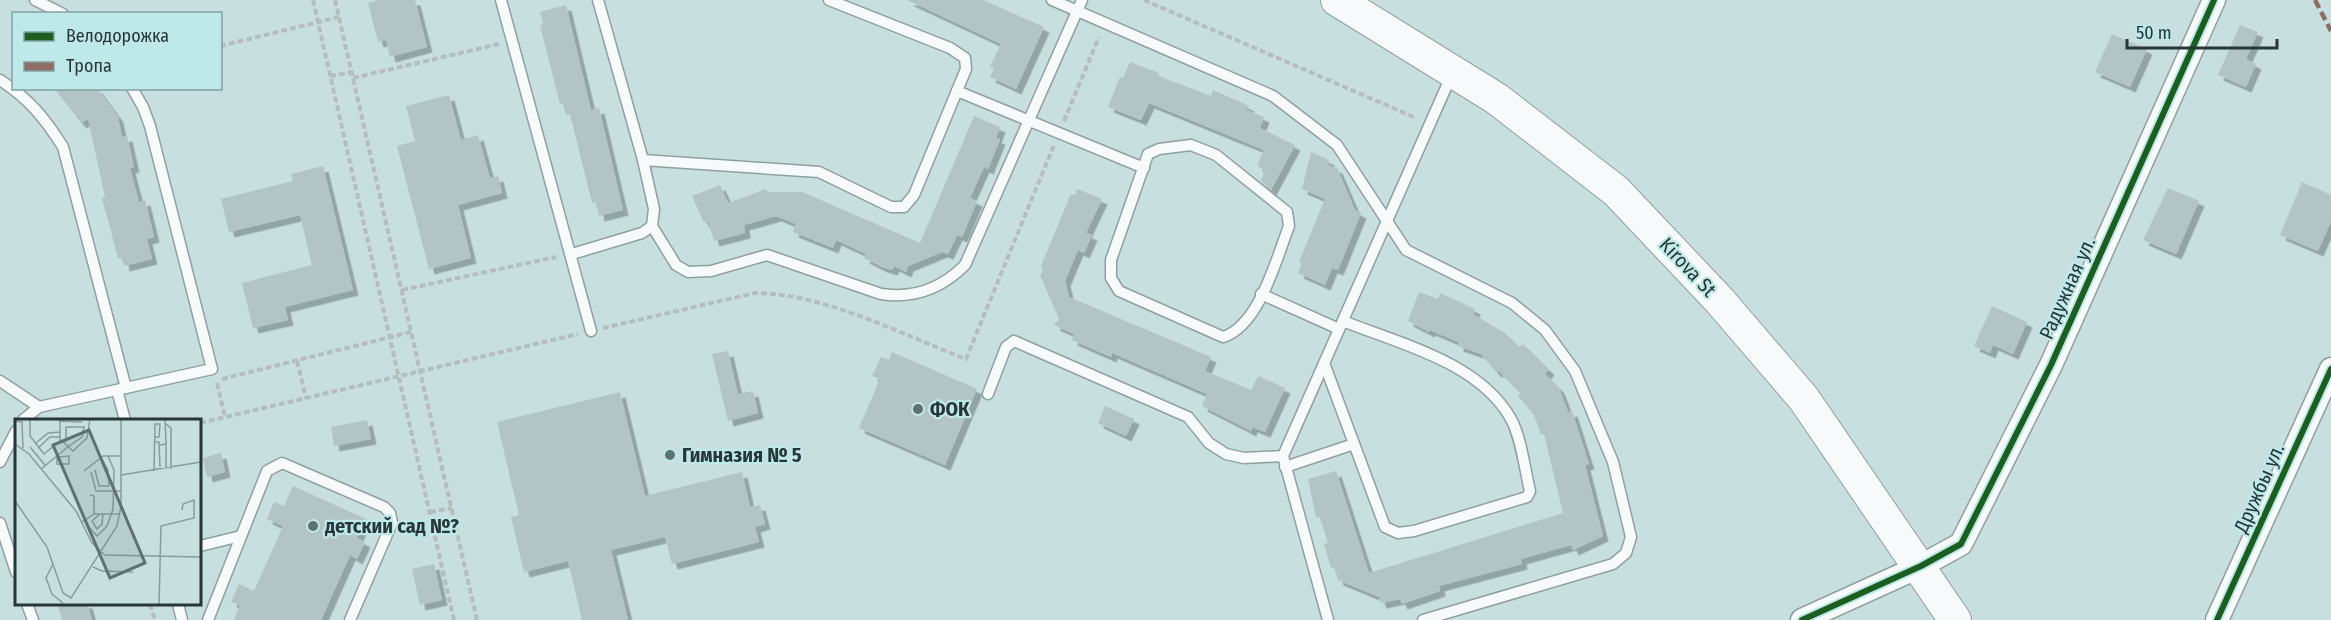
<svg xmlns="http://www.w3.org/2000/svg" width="2331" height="620" font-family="'Fira Sans Condensed',sans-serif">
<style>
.building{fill:#b2c4c4;filter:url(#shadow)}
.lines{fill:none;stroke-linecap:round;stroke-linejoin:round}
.lane-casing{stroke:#8fa0a1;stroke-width:13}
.street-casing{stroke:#8fa0a1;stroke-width:25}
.secondary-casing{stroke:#8fa0a1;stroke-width:34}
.path{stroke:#b5bebe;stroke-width:4;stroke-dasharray:6 3;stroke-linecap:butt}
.lane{stroke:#f7fafa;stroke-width:10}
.street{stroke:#f7fafa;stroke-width:22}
.secondary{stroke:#f7fafa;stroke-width:32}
.quiet{stroke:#8d6e63;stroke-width:4.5;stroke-dasharray:9 4.5;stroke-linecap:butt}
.cycleway-casing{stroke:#bfe8e8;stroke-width:10}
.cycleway{stroke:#1b5e20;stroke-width:6}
.poi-dot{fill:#5f7272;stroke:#bfe8e8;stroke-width:2}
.labels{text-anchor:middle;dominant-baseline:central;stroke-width:4.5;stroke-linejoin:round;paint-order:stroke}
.street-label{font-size:20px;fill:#273738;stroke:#bfe8e8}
.poi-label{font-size:20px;font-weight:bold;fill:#273738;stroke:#bfe8e8;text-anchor:start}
.inset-road{fill:none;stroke:#889c9c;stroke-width:1.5}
.view{fill:#5f7272;fill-opacity:0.15;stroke:#5f7272;stroke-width:3}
.inset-edge{fill:none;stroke:#273738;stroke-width:3}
</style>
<defs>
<filter id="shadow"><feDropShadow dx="5.5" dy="5.5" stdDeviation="0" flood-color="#0004"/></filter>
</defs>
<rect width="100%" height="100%" fill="#c8dfdf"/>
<g class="building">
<path d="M379,0H415L427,47L390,57L386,40L378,42L368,3Z"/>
<path d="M907,0H983L1044,27L1016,89L990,77L994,68L990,67L1001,44Z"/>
<path d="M566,5L591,110L599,108L623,210L599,216L596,202L592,203L570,114L566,115L563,103L560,104L540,25L543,24L540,12Z"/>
<path d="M2240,25L2258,32L2246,59L2256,64L2246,87L2218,75Z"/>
<path d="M2112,34L2147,49L2130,87L2095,72Z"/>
<path d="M1130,62L1159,73L1158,76L1211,96L1213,90L1249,106L1246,110L1264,117L1260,128L1295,145L1271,190L1261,181L1265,170L1257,166L1264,150L1149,103L1141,120L1108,107L1120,77L1123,78Z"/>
<path d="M54,88H97L118,117L122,137L127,136L134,167L130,168L139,202L145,200L154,237L147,239L152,259L124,266L123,258H118L102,198L105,197L88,119L81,123Z"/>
<path d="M449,95L461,140L478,135L490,178L498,176L502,193L458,205L471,258L429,269L397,146L415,141L406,106Z"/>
<path d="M974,116L1000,127L996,138L1000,139L988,169L984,167L970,198L977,201L962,237L957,235L948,254L942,252L908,266L906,272L894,266L892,270L882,267L864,258L866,254L836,240L833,248L793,232L796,224L776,216L744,225L745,233L714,241L708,221L704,223L692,196L720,185L728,203L766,189L768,192H802L920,243Z"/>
<path d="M1311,152L1329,160L1328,165L1337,168L1355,210L1361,213L1338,270L1332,268L1325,285L1298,273L1302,263L1299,262L1325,199L1302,189Z"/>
<path d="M323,166L353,290L285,307L288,320L253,328L242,283L312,265L300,215L229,232L221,199L293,181L291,174Z"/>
<path d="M2302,182L2331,195V221L2318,251L2280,235Z"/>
<path d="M2168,188L2199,201L2176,254L2143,240Z"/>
<path d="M1077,189L1102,199L1086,233L1092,235L1084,253L1078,250L1065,281L1069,297L1211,357L1205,371L1251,390L1258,376L1285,388L1265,432L1252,427L1251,431L1202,406L1207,394L1112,353L1111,357L1072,340L1074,334L1054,325L1059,319L1040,275L1043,270L1041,266L1071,194L1075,195Z"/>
<path d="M1419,292L1438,299L1440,293L1475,309L1473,314L1505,333L1519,347L1523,344L1549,370L1545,374L1559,388L1568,412L1572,411L1589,464L1585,465L1603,536L1573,550L1571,545L1521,559L1522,564L1439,586L1440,591L1402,604L1400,599L1381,603L1379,597L1338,580L1335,568H1331L1324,544L1328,543L1320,517H1316L1308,479L1336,471L1369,573L1563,513L1544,434H1541L1534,415L1518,396L1520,393L1499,371L1496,372L1481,354L1458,346V342L1430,330L1429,332L1408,321Z"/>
<path d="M1992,306L2027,322L2013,354L1993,345L1990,353L1974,346Z"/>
<path d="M728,351L738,394L753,391L758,413L728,421L712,354Z"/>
<path d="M892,352L977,389L945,465L859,428L880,379L872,376L881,357L889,360Z"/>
<path d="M620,392L645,496L742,472L750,507L760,505L765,524L755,527L759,542L672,564L665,537L611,550L628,620H582L568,561L524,572L511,517L519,515L497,422Z"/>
<path d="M1105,406L1134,419L1126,436L1098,423Z"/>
<path d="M367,420L371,439L334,446L331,427Z"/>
<path d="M221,453L225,472L207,477L203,458Z"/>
<path d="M293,486L366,519L357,538L365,542L357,559L350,555L321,620H234L240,605L231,602L239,584L254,591L283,526L267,519L274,502L284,506Z"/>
<path d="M434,564L442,600L420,605L412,569Z"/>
<path d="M57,603H87L92,620H62Z"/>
</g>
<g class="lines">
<g class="lane-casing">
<g id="lane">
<path d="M35,0L63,14"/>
<path d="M501,0L591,331"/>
<path d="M1052,0L1273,96L1337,145L1406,250L1512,303L1545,330L1575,371L1613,462L1631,537L1626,553L1613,564L1423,620"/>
<path d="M0,80C30,100 44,117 63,147L126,388"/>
<path d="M957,91L1144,168"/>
<path d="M1191,145L1216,155L1287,212L1289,226C1276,260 1259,326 1223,337L1119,291L1111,278V260L1148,154L1159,149Z"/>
<path d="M643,160L819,172L891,207H904L914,195L966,69L965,58L950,48L829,0"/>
<path d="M652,226L676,265L688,272L711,271L767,255L881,294C914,299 941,289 965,265L1082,0"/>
<path d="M572,254L642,233L652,226L654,209L643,160L598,0"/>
<path d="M1261,294L1339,329"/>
<path d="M1324,363L1385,527L1398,533L1414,531L1527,497L1530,491C1525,470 1521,437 1511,419C1479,362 1400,344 1343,321"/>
<path d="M0,381L39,407"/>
<path d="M117,390L125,420"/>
<path d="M988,394L1006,347L1014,341L1188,417L1209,443L1226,454L1244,458L1283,456"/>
<path d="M23,420L39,407L212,369L150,126L143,107L132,88"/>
<path d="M0,462L16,431"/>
<path d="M1285,467L1354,444"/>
<path d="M0,523L16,572"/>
<path d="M200,546L241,536"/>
<path d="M27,604L33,620"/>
<path d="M178,604L182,620"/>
<path d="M208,620L267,471L282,463L384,507L390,513L392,523L350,620"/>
<path d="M1328,620L1283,456L1452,74"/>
</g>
</g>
<g class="street-casing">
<g id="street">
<path d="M1802,620L1921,566L1961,544L2051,365L2214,0"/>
<path d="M2217,620L2331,369"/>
</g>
</g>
<g class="secondary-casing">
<path id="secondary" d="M1337,0L1497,99L1616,191L1720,301L1804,399L1955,620"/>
</g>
<g class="path">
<path d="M313,0L454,620"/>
<path d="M335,0L477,620"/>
<path d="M1144,0L1416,118"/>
<path d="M220,46L339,17"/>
<path d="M330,76L352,72"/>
<path d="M353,78L499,44"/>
<path d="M1064,121L1099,37"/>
<path d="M402,290L556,257"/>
<path d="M603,328L755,293C823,293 903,335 966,359L1054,145"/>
<path d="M297,361L306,398"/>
<path d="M222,379L411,332"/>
<path d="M217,383L225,417"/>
<path d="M200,423L578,334"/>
<path d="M430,512L452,508"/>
<path d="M150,604L155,620"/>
</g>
<use href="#lane" class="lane"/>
<use href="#street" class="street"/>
<use href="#secondary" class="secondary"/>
<path class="quiet" d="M2315,0L2331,31"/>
<g class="cycleway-casing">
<g id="cycleway">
<path d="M1802,620L1921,566L1961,544L2051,365L2214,0"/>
<path d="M2217,620L2331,369"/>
</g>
</g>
<use href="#cycleway" class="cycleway"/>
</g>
<g class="poi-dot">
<circle cx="918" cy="409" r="6"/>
<circle cx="670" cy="455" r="6"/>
<circle cx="313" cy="526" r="6"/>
</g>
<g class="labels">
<g class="street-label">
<text transform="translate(1688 267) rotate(47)">Kirova St</text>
<text transform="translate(2067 288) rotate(-66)">Радужная ул.</text>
<text transform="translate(2259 488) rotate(-66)">Дружбы ул.</text>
</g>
<g class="poi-label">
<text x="930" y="409">ФОК</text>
<text x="682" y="455">Гимназия № 5</text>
<text x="325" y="526">детский сад №?</text>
</g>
</g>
<g transform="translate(15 419)">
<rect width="186" height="186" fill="#c8dfdf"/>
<path class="inset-road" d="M15,0V17L29,35L46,21M45,0V20L58,32L72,19L75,0M150,0L151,25M0,2L7,3L8,29M45,2L67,3M151,5L156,9V50M51,23V8H69L67,18L54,27M140,23H144L145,48M21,24L33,14L45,13M0,25L14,35L61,92L77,124L90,136L186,138M145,26L151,25V49M15,28L30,46M23,29L35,18H45M42,37V45H54V37L43,38M26,50L54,27M80,51L84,67H94L93,51L86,39M69,52L88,37H105M139,52L140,5H145L144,18H140M76,53L81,72H106M106,56L186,43M75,76L79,77V95M0,82L32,128L48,174L56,179L102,107L106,87V0M85,95L77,102L82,110L87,105L88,95M67,103L79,95H105M71,105L82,117L92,107L98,90L99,51L93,37M38,145L31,159L37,175L48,184M78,148L87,152L118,153M144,186L146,107L179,99V81L168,85L167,91"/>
<path class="view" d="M74,11L130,144L95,159L38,26Z"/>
<rect width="186" height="186" class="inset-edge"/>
</g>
<rect x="12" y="12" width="210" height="78" fill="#bfe8e8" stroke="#82a1a2" stroke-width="1.5"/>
<rect x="24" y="32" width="30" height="9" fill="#1b5e20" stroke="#82a1a2" stroke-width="1.5"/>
<text x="66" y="42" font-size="18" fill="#273738">Велодорожка</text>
<rect x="24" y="62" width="30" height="9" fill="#8d6e63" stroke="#82a1a2" stroke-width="1.5"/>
<text x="66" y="72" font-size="18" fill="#273738">Тропа</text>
<path d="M2127 39v9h150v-9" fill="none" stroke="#273738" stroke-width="3"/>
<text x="2136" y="39" font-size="18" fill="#273738" stroke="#bfe8e8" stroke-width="4.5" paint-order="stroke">50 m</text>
</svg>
